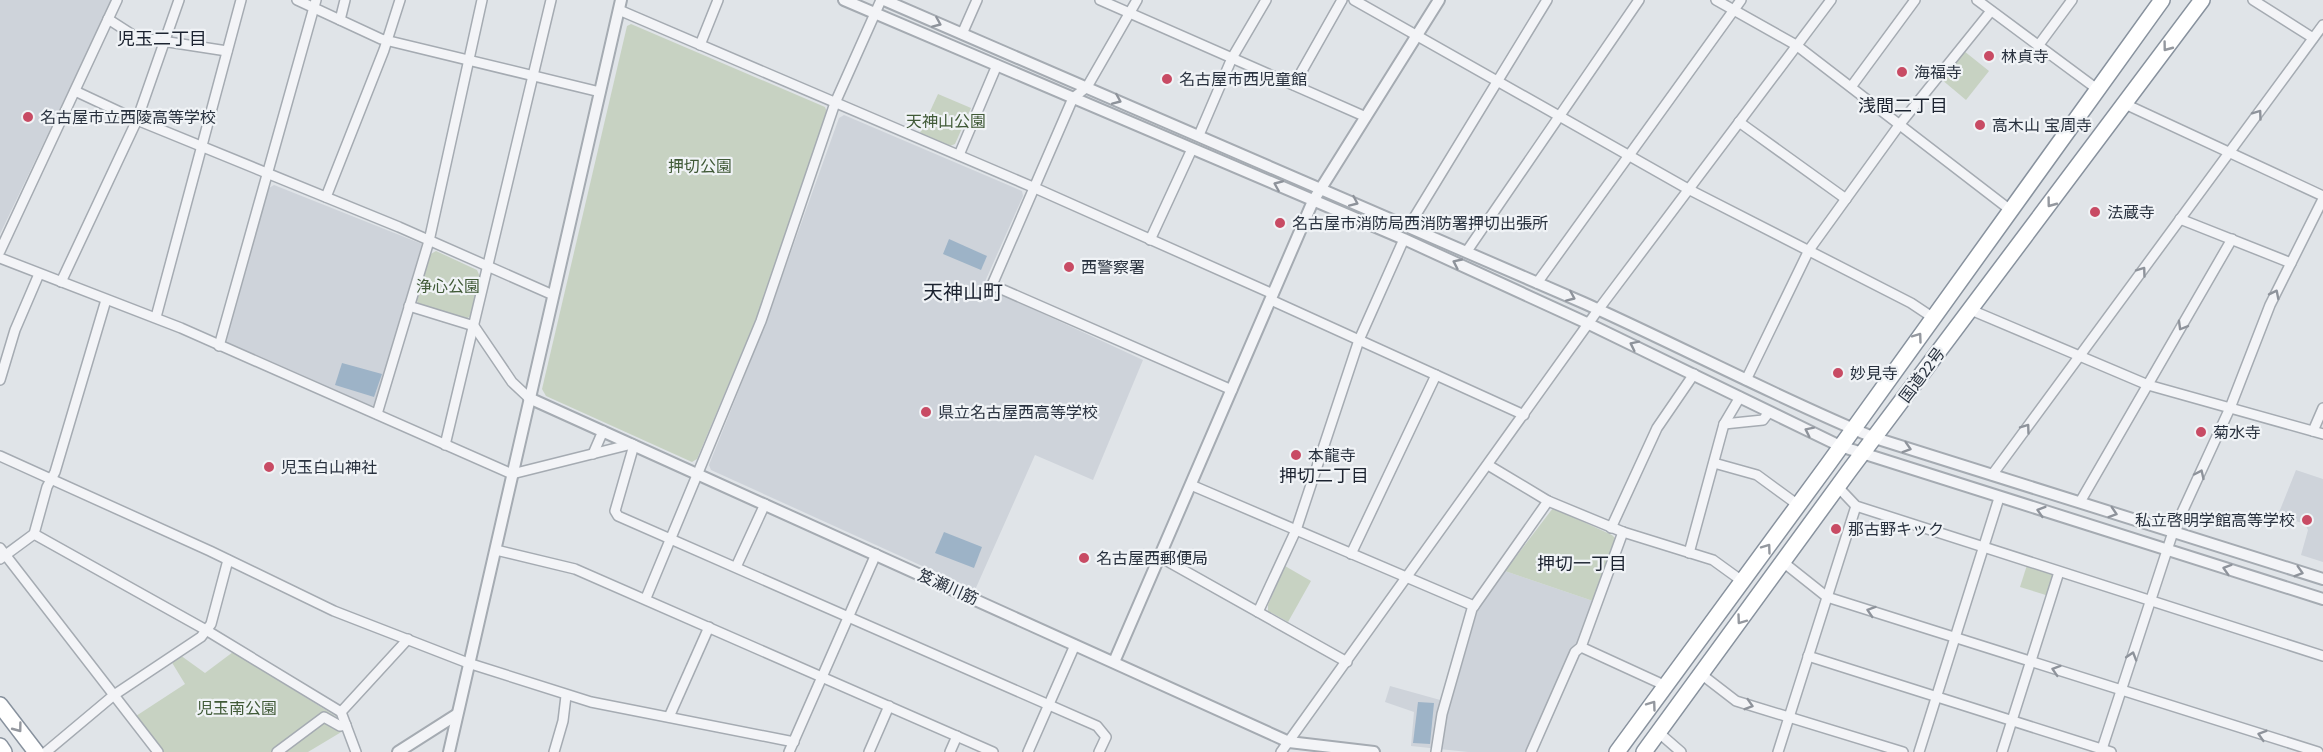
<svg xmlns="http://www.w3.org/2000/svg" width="2323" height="752" font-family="'Fira Sans','Noto Sans JP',sans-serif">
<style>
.built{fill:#ced3da}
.green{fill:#c7d2c2}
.water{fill:#9db3c7}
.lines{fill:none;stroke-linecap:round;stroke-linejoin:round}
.minor-casing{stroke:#a5abb2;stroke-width:12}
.tertiary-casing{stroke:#a5abb2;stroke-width:14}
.trunk-casing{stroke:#88929e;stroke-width:18}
.minor{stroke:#f3f4f7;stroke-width:9}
.tertiary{stroke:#f3f4f7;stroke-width:10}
.trunk{stroke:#fff;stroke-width:15}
.oneway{stroke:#8e939b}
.oneway2{stroke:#94989f}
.poi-dot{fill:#c84b64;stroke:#f0f3f6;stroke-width:2}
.labels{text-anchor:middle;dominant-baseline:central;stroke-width:4.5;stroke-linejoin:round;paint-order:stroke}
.poi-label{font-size:16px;fill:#29323f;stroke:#f0f3f6;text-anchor:start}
.park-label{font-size:16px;fill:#405a37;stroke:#f0f3f6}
.street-label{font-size:16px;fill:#29323f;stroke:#f0f3f6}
.neighbourhood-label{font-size:18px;fill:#1c2330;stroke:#f0f3f6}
.quarter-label{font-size:20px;fill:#1c2330;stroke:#f0f3f6}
</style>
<rect width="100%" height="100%" fill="#e0e4e8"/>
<g class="built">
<path d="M0,0H112L0,234Z"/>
<path d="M844,115L1022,191L1023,196L983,286L1143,360L1093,480L1035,455L975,590L711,470L709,465L763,330L839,118Z"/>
<path d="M274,185L422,244L377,405L371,406L227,343L225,337L269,188Z"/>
<path d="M2296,470L2323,479V562L2301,555L2308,530L2305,524L2278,515Z"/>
<path d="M1505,571L1593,601L1580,637L1526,752H1468L1411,746L1414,712L1385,702L1390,686L1451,703L1478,609Z"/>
</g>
<g class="green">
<path d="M631,24L825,107L827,112L756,319L697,459L692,462L546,396L542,389L627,26Z"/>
<path d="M1964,51L1989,71L1966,100L1941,79Z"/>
<path d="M938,94L971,108L955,144L950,146L920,133Z"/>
<path d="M436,251L477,270L481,279L472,315L466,319L419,305L416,299L429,255Z"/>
<path d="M1553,508L1612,535L1616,539L1593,601L1505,571Z"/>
<path d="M2027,565L2053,573L2055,577L2049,596L2020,587Z"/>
<path d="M1285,566L1311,581L1288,622L1268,611V605Z"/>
<path d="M233,652L337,717L343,731L308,752H163L136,716L185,684L171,661L180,655L205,673Z"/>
</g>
<g class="water">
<path d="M949,239L987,256L981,270L943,254Z"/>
<path d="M342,363L382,374L374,397L335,385Z"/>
<path d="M944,532L982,547L974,568L935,553Z"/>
<path d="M1418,702L1434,703L1430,744L1413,743Z"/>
</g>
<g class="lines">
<g class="minor-casing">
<g id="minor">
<path d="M297,0L381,39L600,92"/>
<path d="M1100,0L1366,117"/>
<path d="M1137,0L1087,87L1073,98L992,285L1232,390"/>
<path d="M1354,0L1688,189L1911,303L1932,317"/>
<path d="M1716,0L1796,45L2009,209"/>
<path d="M1977,0L2097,89"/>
<path d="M2253,0L2313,38"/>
<path d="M619,10L1035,188L1273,294"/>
<path d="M108,19L136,37L227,51"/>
<path d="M340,20L345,0"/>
<path d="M962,34L977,0"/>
<path d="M700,45L718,0"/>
<path d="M2038,46L2072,0"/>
<path d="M1294,85L1342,0"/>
<path d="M1851,87L1915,0"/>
<path d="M75,91L137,120L399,227L553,295"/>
<path d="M2125,104L2323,196"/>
<path d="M1739,122L1846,199"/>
<path d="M1199,135L1232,58L1266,0"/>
<path d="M959,155L997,65"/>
<path d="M326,197L384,50L400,0"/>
<path d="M2180,219L2291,263"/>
<path d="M1409,226L1547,0"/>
<path d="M1150,240L1192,149"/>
<path d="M0,251L117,0"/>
<path d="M1467,251L1639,0"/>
<path d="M0,258L181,328L512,474L632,444"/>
<path d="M61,282L137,120L179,0"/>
<path d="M1537,283L1741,0"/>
<path d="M1271,300L1524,415"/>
<path d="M409,306L474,326L512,382L529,398"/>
<path d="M1971,310L2148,385L2323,434"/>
<path d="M156,317L241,0"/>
<path d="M219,346L316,0"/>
<path d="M0,380L15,330L39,274"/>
<path d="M1746,380L1809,250L1900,124L1991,11"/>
<path d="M377,414L429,241L482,0"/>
<path d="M1724,424L1763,420L1769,412"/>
<path d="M2313,431L2323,408"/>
<path d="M445,445L551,0"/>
<path d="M634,445L615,511L618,516L1097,726L1106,737L1099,752"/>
<path d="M593,454L603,431"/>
<path d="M0,456L210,551L334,611L468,663L591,702L794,742"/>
<path d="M1714,463L1757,475L1798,505"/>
<path d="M1488,465L1548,501L1623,532L1713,560L1742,581"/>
<path d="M1992,475L2323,25"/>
<path d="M1191,485L1474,606"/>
<path d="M1838,487L1856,506L2323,656"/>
<path d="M2080,502L2232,239"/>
<path d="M1611,528L1657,428L1694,374"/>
<path d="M34,534L206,630L341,712L356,752"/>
<path d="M0,548L158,752"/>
<path d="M496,550L575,569L993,752"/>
<path d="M1689,553L1724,424L1740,397"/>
<path d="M1351,554L1436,375"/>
<path d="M1160,557L1347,662"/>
<path d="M0,559L34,534L47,487L55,472L106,300"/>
<path d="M1783,562L1827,597L2318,752"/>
<path d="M736,567L765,504"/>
<path d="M646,598L761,321L835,103L881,0"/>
<path d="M1258,612L1296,530L1359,340L1404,239"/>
<path d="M1581,647L1666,686"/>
<path d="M1808,656L2111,752"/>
<path d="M1701,674L1736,701L1903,752"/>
<path d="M341,712L408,639"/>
<path d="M669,717L709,627"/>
<path d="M1658,732L1681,752"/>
<path d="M46,752L114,695L201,637L211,624L228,560"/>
<path d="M277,752L324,717L340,726L346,725"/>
<path d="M554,752L563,721L566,696"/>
<path d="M789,752L876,554"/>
<path d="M869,752L889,706"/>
<path d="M950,752L957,736"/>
<path d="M1028,752L1075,645"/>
<path d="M1281,752L1598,310L1831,0"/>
<path d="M1436,752L1442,714L1472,609L1548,501"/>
<path d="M1531,752L1575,652L1581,647L1623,532"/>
<path d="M1778,752L1856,506"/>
<path d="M1919,752L1999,498"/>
<path d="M2002,752L2059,572"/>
<path d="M2101,752L2173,532L2230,408L2270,305L2323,199"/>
</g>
</g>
<g class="tertiary-casing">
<g id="tertiary">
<path d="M844,0L1404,239L1589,324L1840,446L2323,599"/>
<path d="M884,0C1117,101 1351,200 1584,303C1682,347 1776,397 1875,438L2323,579"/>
<path d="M529,398L1289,742L1374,752"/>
<path d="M1114,662L1313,201L1439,0"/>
<path d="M398,752L456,715"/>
<path d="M449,752L621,0"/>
</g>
</g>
<g class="trunk-casing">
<g id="trunk">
<path d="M0,705L36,752"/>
<path d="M0,746L4,752"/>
<path d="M1617,752L1829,463L2162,0"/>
<path d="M1644,752L1849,471L2202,0"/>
</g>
</g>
<use href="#minor" class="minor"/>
<use href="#tertiary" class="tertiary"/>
<use href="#trunk" class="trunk"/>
</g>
<defs><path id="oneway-chevron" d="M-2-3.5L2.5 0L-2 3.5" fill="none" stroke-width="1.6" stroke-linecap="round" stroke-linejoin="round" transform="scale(1.5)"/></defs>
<g class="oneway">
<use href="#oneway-chevron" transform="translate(937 23) rotate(23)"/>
<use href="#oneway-chevron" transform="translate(1117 100) rotate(23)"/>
<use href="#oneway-chevron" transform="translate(2258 114) rotate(-54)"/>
<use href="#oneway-chevron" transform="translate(1278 185) rotate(-157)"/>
<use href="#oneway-chevron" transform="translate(1354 202) rotate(24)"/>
<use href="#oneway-chevron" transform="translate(1457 263) rotate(-155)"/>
<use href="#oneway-chevron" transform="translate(2142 271) rotate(-54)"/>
<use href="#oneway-chevron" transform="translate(2275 294) rotate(-63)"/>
<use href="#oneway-chevron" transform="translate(1571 297) rotate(24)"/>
<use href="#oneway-chevron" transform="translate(2182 326) rotate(120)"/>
<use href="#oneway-chevron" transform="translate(1634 345) rotate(-154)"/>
<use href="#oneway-chevron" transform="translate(2026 428) rotate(-54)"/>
<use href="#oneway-chevron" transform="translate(1809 431) rotate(-154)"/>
<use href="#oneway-chevron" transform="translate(1907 448) rotate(17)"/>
<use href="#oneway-chevron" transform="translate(2200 474) rotate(-65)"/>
<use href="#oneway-chevron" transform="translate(2041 511) rotate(-163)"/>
<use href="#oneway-chevron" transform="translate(2113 513) rotate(18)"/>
<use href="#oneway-chevron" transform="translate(2227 569) rotate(-163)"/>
<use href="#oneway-chevron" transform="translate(2299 572) rotate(17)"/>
<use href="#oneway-chevron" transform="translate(1871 611) rotate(-162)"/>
<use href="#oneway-chevron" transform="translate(2132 656) rotate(-73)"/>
<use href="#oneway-chevron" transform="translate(2056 670) rotate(-162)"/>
<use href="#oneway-chevron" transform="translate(1749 705) rotate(17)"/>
<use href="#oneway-chevron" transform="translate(2262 735) rotate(-163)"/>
</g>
<g class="oneway2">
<use href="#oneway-chevron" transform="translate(2167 47) rotate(127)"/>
<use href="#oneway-chevron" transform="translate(2051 203) rotate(127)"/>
<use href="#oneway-chevron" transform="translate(1918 337) rotate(-54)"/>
<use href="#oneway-chevron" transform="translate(1767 548) rotate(-54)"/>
<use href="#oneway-chevron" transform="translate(1741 620) rotate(126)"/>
<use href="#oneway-chevron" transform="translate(1652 705) rotate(-54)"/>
<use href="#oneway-chevron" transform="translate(18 728) rotate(53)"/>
</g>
<g class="poi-dot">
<circle cx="1989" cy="56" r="6"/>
<circle cx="1902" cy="72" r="6"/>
<circle cx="1167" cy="79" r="6"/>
<circle cx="28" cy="117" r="6"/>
<circle cx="1980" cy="125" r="6"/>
<circle cx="2095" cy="212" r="6"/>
<circle cx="1280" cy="223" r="6"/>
<circle cx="1069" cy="267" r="6"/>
<circle cx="1838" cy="373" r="6"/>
<circle cx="926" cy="412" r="6"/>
<circle cx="2201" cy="432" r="6"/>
<circle cx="1296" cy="455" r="6"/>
<circle cx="269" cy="467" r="6"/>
<circle cx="2307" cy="520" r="6"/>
<circle cx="1836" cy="529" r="6"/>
<circle cx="1084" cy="558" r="6"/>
</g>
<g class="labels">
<g class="poi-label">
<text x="2001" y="56">林貞寺</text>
<text x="1914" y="72">海福寺</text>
<text x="1179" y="79">名古屋市西児童館</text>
<text x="40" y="117">名古屋市立西陵高等学校</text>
<text x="1992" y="125">高木山 宝周寺</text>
<text x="2107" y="212">法蔵寺</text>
<text x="1292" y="223">名古屋市消防局西消防署押切出張所</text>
<text x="1081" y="267">西警察署</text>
<text x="1850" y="373">妙見寺</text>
<text x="938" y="412">県立名古屋西高等学校</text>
<text x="2213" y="432">菊水寺</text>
<text x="1308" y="455">本龍寺</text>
<text x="281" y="467">児玉白山神社</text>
<text x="2295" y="520" text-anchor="end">私立啓明学館高等学校</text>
<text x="1848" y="529">那古野キック</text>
<text x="1096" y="558">名古屋西郵便局</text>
</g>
<g class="park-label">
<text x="946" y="121">天神山公園</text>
<text x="700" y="166">押切公園</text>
<text x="448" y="286">浄心公園</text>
<text x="237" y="708">児玉南公園</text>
</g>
<g class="street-label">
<text transform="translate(1922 375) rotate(-53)">国道22号</text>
<text transform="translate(948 587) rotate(24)">笈瀬川筋</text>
</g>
<g class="neighbourhood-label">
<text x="162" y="39">児玉二丁目</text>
<text x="1903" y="106">浅間二丁目</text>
<text x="1324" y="476">押切二丁目</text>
<text x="1582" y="564">押切一丁目</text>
</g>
<g class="quarter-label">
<text x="963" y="292">天神山町</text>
</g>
</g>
</svg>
